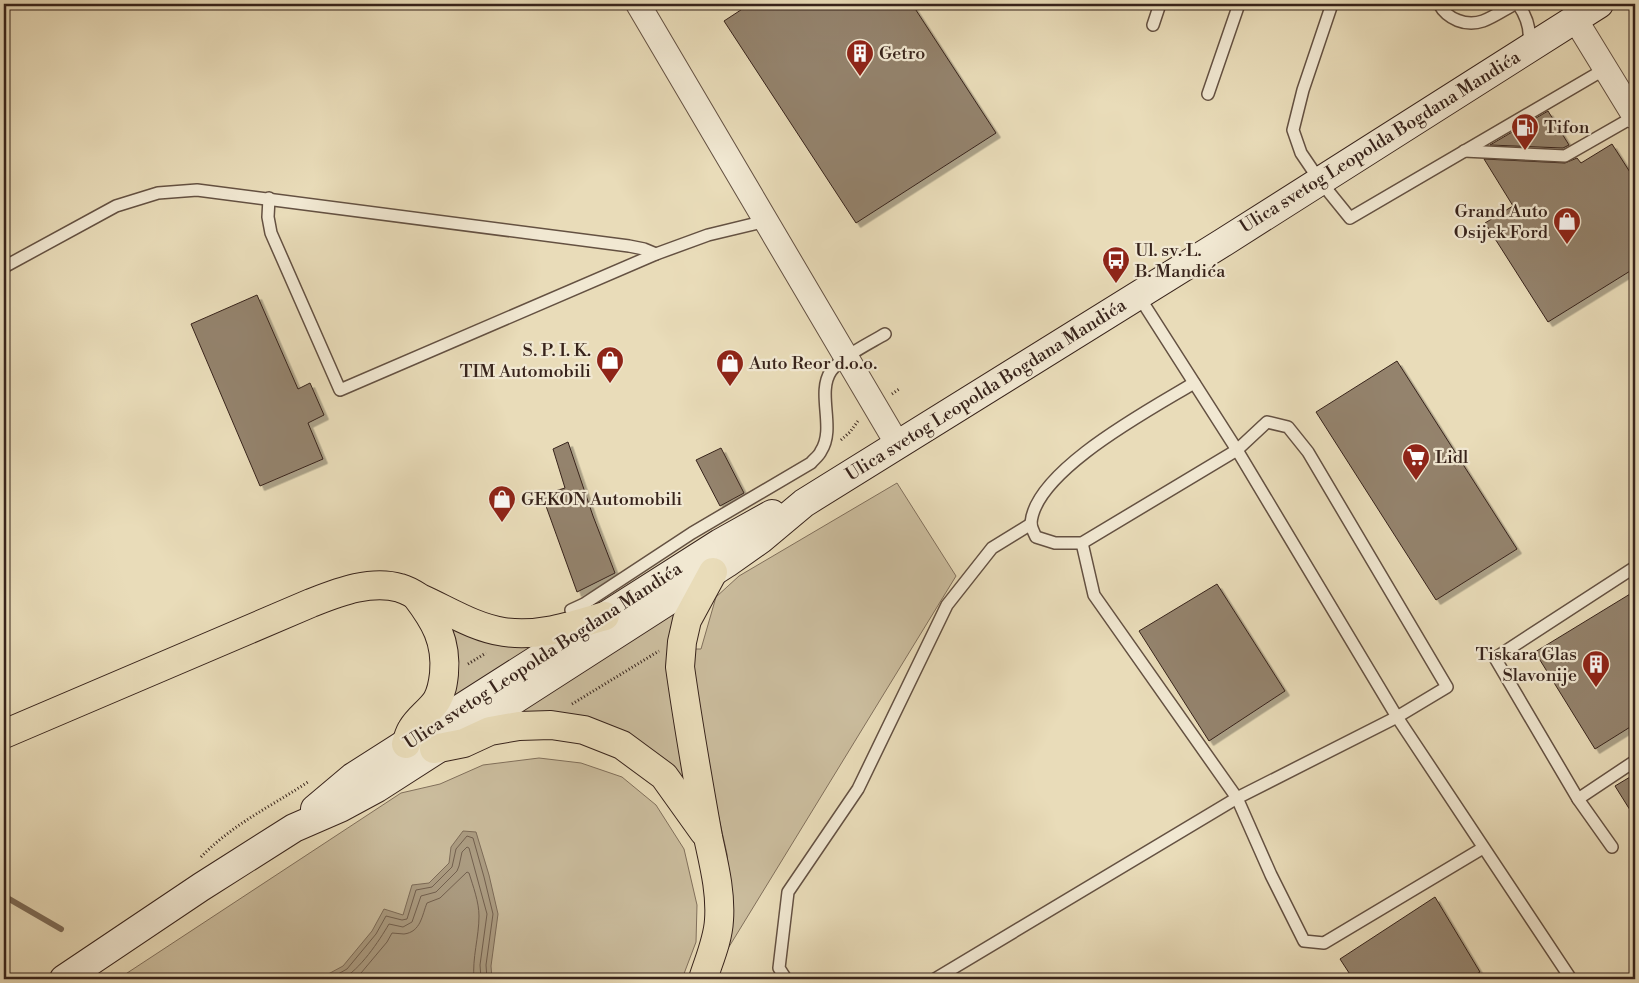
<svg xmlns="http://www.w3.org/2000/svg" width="1639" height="983" font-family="'Libre Bodoni',serif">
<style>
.green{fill:#cbbd9e;stroke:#81705c}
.water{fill:#ac9d83;stroke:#7d6c59}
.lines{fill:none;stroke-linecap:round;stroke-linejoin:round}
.shore{stroke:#72604f;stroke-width:1}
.stream{stroke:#7d6c59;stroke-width:6}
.building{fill:#94836d;stroke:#37231b;filter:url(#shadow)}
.lane-casing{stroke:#645142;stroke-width:14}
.street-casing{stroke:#645142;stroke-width:26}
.secondary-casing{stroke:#37231b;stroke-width:30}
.highway-casing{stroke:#37231b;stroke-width:30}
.path{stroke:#37231b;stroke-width:3;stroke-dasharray:1 2.5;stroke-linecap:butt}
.lane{stroke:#f1e8d2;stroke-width:11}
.street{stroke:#f1e8d2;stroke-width:24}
.secondary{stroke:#f1e8d2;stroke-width:28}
.highway{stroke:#e9dcb9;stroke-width:28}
.labels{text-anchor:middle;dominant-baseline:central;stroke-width:4.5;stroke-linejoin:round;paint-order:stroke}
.poi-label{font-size:18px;fill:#37231b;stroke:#f1e8d2;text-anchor:start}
.street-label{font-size:18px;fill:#37231b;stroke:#f1e8d2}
</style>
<defs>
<filter id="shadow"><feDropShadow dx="4.5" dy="4.5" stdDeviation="0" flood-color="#0004"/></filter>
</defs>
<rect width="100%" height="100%" fill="#e9dcb9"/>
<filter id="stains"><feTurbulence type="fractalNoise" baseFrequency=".004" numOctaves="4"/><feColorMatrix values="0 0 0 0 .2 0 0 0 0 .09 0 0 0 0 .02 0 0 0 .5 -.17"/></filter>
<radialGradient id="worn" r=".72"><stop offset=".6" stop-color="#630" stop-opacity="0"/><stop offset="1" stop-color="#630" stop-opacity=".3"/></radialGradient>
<g class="green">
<path d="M897,483L956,576L724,955L732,907L727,854L712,787L696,697L693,649H701L716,597L739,576Z"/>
<path d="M680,602L688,794L667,765L507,713Z"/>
<path d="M449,619L549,643L445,714Z"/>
<path d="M539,758L581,763L622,777L656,805L684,849L697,905L696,942L682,979H118L401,793L440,784L483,765Z"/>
</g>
<path class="water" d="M463,831L476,832L489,875L498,914L491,966L492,979H319L343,966L372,931L384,909L403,915L412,885L429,883L449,863L451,847Z"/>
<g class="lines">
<g class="shore">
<path d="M329,979L347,969L376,934L386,916L402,920L407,919L416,890L432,887L452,867L456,849L467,836L473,838L484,877L493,914L486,965L487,979"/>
<path d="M342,979C360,970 379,941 389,924L403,927L412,922L421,896L436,892L457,871L459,866L462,852L467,847L469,848L487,914L480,965L481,979"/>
<path d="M356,979L387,942L392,933C396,933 400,934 404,934C421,932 422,915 427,903L440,898L467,872L469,873C473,886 479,902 479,916C479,937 472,958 474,979"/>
</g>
<path class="stream" d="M4,896L61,929"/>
</g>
<g class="building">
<path d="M750,4H912L996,133L856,223L724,21Z"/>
<path d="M1548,111L1569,145L1563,148L1490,145Z"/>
<path d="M1612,144L1635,180V268L1548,322L1485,223L1513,206L1484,159L1565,163L1577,158L1581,163Z"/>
<path d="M257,295L298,389L310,383L324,415L308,423L323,459L260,486L191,324Z"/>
<path d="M1397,361L1517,549L1436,600L1316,412Z"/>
<path d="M568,442L593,516L615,573L577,592L542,495L565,488L553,449Z"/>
<path d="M721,448L744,493L720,506L696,460Z"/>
<path d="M1217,584L1285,691L1209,741L1139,631Z"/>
<path d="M1635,591V724L1595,749L1535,652Z"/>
<path d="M1635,774V818L1615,786Z"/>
<path d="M1435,897L1480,972L1468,979H1353L1340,959Z"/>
</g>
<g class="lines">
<g class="lane-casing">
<g id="lane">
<path d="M1332,4L1303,90L1293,130L1301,153L1320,181L1350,218L1605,69"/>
<path d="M1439,4C1447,19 1466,27 1483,21C1494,17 1505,9 1515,4"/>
<path d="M1518,4C1527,17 1532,31 1528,47"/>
<path d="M1153,25L1160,4"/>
<path d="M1208,94L1239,4"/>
<path d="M1464,151L1565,156L1635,116"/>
<path d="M269,198L268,217L271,233L340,390L656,254L708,235L766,221"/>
<path d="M4,267L116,206L158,193L197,190L629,246L644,249L656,254"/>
<path d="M1138,295L1237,450L1397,717L1571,979"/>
<path d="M1082,543L1094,595L1237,798L1271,875L1304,941L1324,943L1483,848"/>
<path d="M571,610L584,604L692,533L811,463C814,459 819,456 821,451C836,428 816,393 831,371C841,357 870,343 885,334"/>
<path d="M1578,799L1495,658L1635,567"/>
<path d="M1612,847L1578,799L1635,761"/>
<path d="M786,979L779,968L788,892L858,789L947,605L992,548L1031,524"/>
<path d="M935,979L1237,798L1397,717L1447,687L1308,452L1288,427L1267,422L1237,450L1082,543H1055L1036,537C1034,533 1031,527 1031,523C1035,470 1153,408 1194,383"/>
</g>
</g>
<g class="street-casing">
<g id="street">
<path d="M638,4L898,445"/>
<path d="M1575,19L1635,117"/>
</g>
</g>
<g class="secondary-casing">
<g id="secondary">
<path d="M315,809L353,777L720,543L772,514"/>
<path d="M64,979L201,887L294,828L340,808L377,788L727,563L761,539L804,503L1224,242L1599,4"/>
</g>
</g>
<g class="highway-casing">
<g id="highway">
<path d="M4,734L311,603C337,593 371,579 400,588C407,590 414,594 420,598C447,610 475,628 504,632C539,637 572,626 605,616"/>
<path d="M406,744C408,739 409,733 412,729C418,718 430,711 437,700C442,691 443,683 444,674C447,641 435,621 416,596"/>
<path d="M434,749L464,743L490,731L519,726L551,725L584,730L622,745L664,776L704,832"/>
<path d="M703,979C709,960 718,940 719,920C721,892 714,865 708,837C698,781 688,724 680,667L682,642L687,620L713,572"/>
</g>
</g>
<g class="path">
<path d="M892,394L899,389"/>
<path d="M841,440L850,432L858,421"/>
<path d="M468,664L486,653"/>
<path d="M572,704L659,651"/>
<path d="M201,857C233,824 270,807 308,782"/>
</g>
<use href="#lane" class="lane"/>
<use href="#street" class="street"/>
<use href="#secondary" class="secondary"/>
<use href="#highway" class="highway"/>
</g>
<defs>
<g id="building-pin" transform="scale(1.4375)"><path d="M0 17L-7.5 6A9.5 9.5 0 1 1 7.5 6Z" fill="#8f2418" stroke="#f1e8d2"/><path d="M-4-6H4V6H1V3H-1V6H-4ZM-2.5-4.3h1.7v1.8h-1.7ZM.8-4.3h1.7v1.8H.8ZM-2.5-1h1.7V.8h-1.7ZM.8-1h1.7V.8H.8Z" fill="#fff"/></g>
<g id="fuel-pin" transform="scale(1.4375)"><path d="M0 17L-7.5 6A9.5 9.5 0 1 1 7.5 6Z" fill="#8f2418" stroke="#f1e8d2"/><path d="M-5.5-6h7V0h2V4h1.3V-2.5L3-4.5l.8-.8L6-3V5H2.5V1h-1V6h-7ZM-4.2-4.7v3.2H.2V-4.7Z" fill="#fff"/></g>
<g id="shop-pin" transform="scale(1.4375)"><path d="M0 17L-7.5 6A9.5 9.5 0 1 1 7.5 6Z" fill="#8f2418" stroke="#f1e8d2"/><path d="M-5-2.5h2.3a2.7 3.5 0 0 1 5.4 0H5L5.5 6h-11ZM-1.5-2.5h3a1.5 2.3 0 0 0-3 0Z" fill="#fff"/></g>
<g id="bus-pin" transform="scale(1.4375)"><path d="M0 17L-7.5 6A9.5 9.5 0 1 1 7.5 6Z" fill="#8f2418" stroke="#f1e8d2"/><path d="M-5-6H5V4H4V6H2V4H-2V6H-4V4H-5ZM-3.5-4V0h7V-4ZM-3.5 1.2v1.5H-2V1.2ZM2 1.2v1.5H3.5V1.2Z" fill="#fff"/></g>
<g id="supermarket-pin" transform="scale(1.4375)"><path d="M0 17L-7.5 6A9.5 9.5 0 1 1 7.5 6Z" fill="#8f2418" stroke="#f1e8d2"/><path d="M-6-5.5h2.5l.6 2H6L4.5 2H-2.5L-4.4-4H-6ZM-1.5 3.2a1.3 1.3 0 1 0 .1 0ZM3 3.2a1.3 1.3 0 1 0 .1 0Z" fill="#fff"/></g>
</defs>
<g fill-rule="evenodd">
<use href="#building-pin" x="860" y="53"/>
<use href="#fuel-pin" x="1525" y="127"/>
<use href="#shop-pin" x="1567" y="221"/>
<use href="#bus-pin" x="1116" y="260"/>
<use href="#shop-pin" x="610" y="360"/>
<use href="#shop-pin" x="730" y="363"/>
<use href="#supermarket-pin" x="1416" y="457"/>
<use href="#shop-pin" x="502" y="499"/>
<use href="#building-pin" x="1596" y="664"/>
</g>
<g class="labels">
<g class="poi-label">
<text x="879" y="53">Getro</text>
<text x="1544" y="127">Tifon</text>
<text x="1548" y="211" text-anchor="end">Grand Auto<tspan x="1548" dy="21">Osijek Ford</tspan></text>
<text x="1135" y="250">Ul. sv. L.<tspan x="1135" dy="21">B. Mandića</tspan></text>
<text x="591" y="350" text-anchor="end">S. P. I. K.<tspan x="591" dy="21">TIM Automobili</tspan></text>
<text x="749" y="363">Auto Reor d.o.o.</text>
<text x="1435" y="457">Lidl</text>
<text x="521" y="499">GEKON Automobili</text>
<text x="1577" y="654" text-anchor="end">Tiskara Glas<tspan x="1577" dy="21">Slavonije</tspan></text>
</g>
<g class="street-label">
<text transform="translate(1380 142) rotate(-32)">Ulica svetog Leopolda Bogdana Mandića</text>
<text transform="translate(986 390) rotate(-32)">Ulica svetog Leopolda Bogdana Mandića</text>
<text transform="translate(543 656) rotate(-33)">Ulica svetog Leopolda Bogdana Mandića</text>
</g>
</g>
<rect width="1639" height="983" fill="none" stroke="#e9dcb9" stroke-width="20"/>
<rect x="5" y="5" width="1629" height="973" fill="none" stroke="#37231b" stroke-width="2.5"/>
<rect x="10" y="10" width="1619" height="963" fill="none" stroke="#37231b"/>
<rect width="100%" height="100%" filter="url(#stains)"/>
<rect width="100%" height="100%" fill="url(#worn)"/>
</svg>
